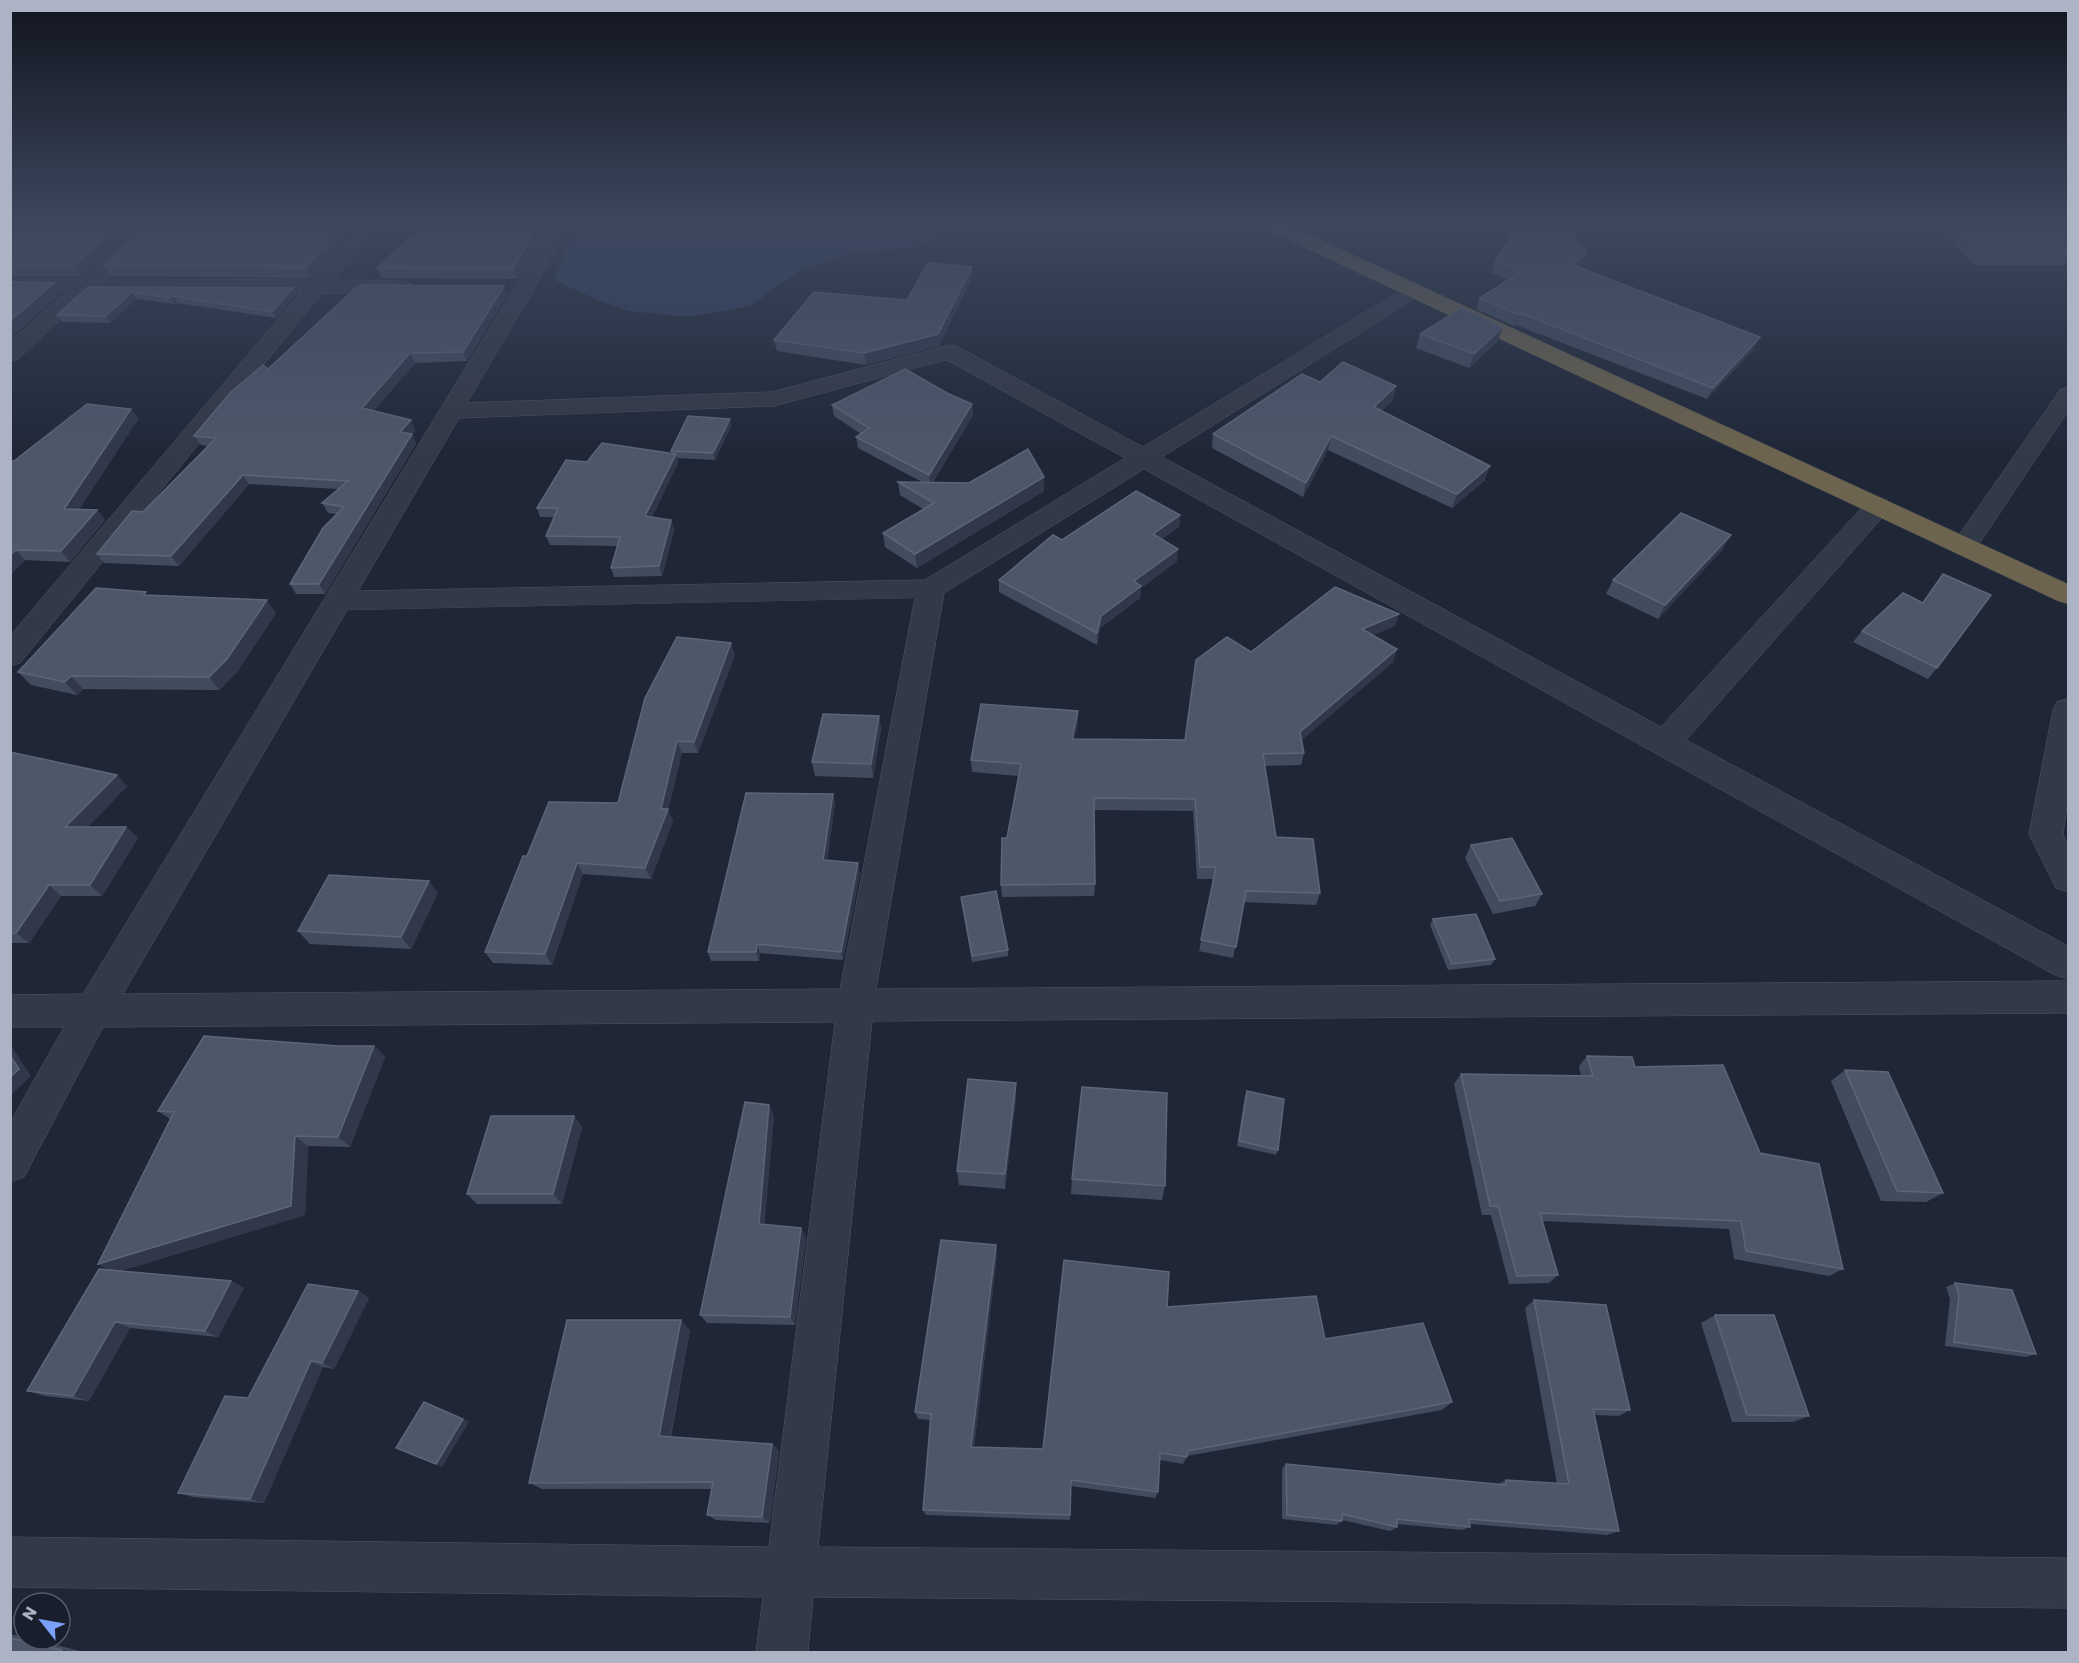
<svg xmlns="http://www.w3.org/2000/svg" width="2079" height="1663" font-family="Poppins,sans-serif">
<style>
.water{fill:#303e5d}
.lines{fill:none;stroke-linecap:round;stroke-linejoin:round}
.street-casing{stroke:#505665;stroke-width:1}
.highway-casing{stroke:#3d4351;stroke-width:1}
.street{fill:#323947;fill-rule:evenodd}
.highway{fill:#6d644f;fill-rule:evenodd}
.wall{fill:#434c5f}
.shaded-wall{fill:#30384a}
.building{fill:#4e576a;stroke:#5d6578;stroke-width:1.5}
</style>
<rect width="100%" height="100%" fill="#1f2737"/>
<path class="water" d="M586,221H960L959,229L912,248L854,253L800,270L750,306L689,317L629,311L595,299L554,280L569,243Z"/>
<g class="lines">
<g class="street-casing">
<g id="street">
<path d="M145,221H165L105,279L311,280L364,221H384L333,280L403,281L410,283L413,287L410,291L403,293H322L20,663L10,666V636L301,292L91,291L18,359L10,361V342L67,291L10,290V278H81Z"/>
<path d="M551,221H570L535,287L467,403L772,392L950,345L958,347L1143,447L1408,286L1415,284L1422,286L1425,290L1422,294L1162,457L1661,727L1869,500L1878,498L1887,500L1891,506L1887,512L1686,740L2068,946V979L2055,975L1144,469L944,593L876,989L2068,981V1013L872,1021L818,1547L2068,1558V1608L813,1597L808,1652H756L763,1597L10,1587V1537L769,1547L835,1022L103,1027L24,1177L10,1182V1123L64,1027H10V995L83,994L515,287ZM947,360L1125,458L925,580L358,591L459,418L773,406ZM915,598L840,989L123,994L347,610Z"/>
<path d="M2068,388V411L1973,553L1964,555L1955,553L1951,547L1955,541L2060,390Z"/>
<path d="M2068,699V798L2063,834L2068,846V892L2056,888L2029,834L2053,710L2057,702Z"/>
</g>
</g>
<g class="highway-casing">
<path id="highway" d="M1255,221H1280L2068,584V604L2058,601L1257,225Z"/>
</g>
<use href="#street" class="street"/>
<use href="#highway" class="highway"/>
</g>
<g class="wall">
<path d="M10,221H141L80,276H10Z"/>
<path d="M358,221L311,278L111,276L104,266Z"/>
<path d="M428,221H543L545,227L517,279L381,278L377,268Z"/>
<path d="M1521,221H1584L1574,238L1587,253L1582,264L1579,267L1754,349L1707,399L1516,325L1514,326L1476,309L1480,298L1508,280L1491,273L1495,262Z"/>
<path d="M1929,221H2054L2068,229V265H1975Z"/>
<path d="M972,267V278L939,346L866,365L777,351L774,340L907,300Z"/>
<path d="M504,286L507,295L467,361L415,363L373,411L415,430L412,434L416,444L325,594H296L290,584L337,514L328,513L322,503L338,489L249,484L179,566L104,563L97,554L143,512L208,446L201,445L194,436L268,369Z"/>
<path d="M88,287L296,294L276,318L177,303L175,304L136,299L110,323L62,322L57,315Z"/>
<path d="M1420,334L1498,341L1469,368L1416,348Z"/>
<path d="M1320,382L1393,400L1381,411L1485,480L1452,508L1328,450L1303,497L1212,448L1213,434Z"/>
<path d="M947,393L972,404L973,415L933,482L1044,491L917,568L885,547L883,533L923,509L900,495L898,482H922L858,448L856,437L861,434L834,416L832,405Z"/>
<path d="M131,409L138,419L79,509L97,510L105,520L70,562L25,560L10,575V461H14Z"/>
<path d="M730,419L731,426L715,460L677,458L678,463L652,517L671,520L674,530L662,576L614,577L611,568L617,546L550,545L546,536L554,517H540L537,508L587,462L672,453L671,451Z"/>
<path d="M1180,515L1179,527L1162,539L1177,561L1141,588L1140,598L1100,628L1097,645L999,592V580L1062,540Z"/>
<path d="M1723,549L1658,619L1606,594L1613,580Z"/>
<path d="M1943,574L1937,668L1928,679L1853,642L1862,631L1922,603Z"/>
<path d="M149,595L276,613L237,672L219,690L83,689L77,695L31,685L18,672Z"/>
<path d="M1399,614L1395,626L1373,635L1397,649L1393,662L1301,740L1304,753L1301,765L1265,766L1276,837L1320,893L1316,905L1244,902L1233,958L1199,951L1214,879H1197L1193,811L1094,810L1095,884L1094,896L1002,897L1001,885L1007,838L1019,776L972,772L971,760L1078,711V724L1074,739L1185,740L1251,652Z"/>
<path d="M735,655L698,753H682L668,810L673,821L651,879L583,874L552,965L493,963L485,952L527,856L618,803Z"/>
<path d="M879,716L881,729L873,778L815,776L812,762Z"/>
<path d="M10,752L127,786L88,827H126L138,838L102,896H61L29,943H10Z"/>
<path d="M833,794L835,803L827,860L860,873L843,960L760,953L759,961H711L708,952Z"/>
<path d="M1471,845L1542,894L1535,906L1493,914L1465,858Z"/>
<path d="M438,893L411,949L310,944L298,931Z"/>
<path d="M961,897L1008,950V956L972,962Z"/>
<path d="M1433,919L1495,959L1491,965L1448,970L1430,925Z"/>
<path d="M338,1046H374L385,1057L350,1147L308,1146L305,1215L120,1271L231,1281L244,1288L218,1337L130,1328L89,1401L45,1396L27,1391L110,1270L98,1264L170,1119L158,1111Z"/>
<path d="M1587,1056L1635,1067L1760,1153L1843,1269L1829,1276L1734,1259L1729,1229L1542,1221L1558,1275L1549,1283L1509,1284L1491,1215H1482L1454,1084L1461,1074L1581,1076L1579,1066Z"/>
<path d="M1845,1070L1943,1193L1926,1202L1881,1201L1831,1081Z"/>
<path d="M1247,1091L1278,1150L1276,1155L1237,1146L1245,1096Z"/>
<path d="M1016,1099L1005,1189L959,1185L957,1171Z"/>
<path d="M574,1116L582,1127L562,1204H477L467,1194Z"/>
<path d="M774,1116L764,1224L806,1237L795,1325L707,1323L700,1315Z"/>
<path d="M1072,1179L1165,1186L1162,1200L1071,1194Z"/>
<path d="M996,1245L997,1255L974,1447L1043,1449L1167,1307L1325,1339L1452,1402L1442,1410L1187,1456L1183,1464L1160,1460L1158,1492L1155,1498L1071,1486L1070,1520L926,1515L923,1510L931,1420L918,1419L915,1412Z"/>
<path d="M1955,1283L2036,1354L2026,1357L1945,1346L1950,1299L1946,1287Z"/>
<path d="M358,1291L369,1298L334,1369L323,1367L264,1503L193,1497L178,1493Z"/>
<path d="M1534,1300L1630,1410L1619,1416L1595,1415L1619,1531L1607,1535L1470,1524V1527L1462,1530L1397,1524V1527L1390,1531L1342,1520V1521L1336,1525L1282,1519V1469L1286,1464L1498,1484L1506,1480L1557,1484L1525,1308Z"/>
<path d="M1715,1315L1809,1416L1793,1422H1732L1701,1323Z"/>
<path d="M690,1330L671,1437L772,1444L779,1451L770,1523L716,1520L707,1515L712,1489H542L529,1483Z"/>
<path d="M10,1634L24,1637V1639H32L84,1652L10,1653Z"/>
</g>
<g class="shaded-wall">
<path d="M124,221H141L80,276L73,266Z"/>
<path d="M345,221H358L311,278L306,268Z"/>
<path d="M540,221H543L545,227L517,279L513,269Z"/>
<path d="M1582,221H1584L1566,251L1570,240Z"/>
<path d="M1587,253L1582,264L1569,276L1573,265Z"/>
<path d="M972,267V278L939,346L866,365L864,353Z"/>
<path d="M54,283L61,293L10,339V321Z"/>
<path d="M504,286L507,295L467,361L463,352Z"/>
<path d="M293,288L296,294L276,318L272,312Z"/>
<path d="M132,292L136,299L110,323L106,316Z"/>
<path d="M173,296L177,303L175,304L170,298Z"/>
<path d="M1520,313L1516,325L1514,326L1518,315Z"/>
<path d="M1503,327L1498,341L1469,368L1474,354Z"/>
<path d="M1760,337L1754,349L1707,399L1713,388Z"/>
<path d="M410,353L415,363L367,417L362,408Z"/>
<path d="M1396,386L1393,400L1371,421L1374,407Z"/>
<path d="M972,404L973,415L930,486L929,475Z"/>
<path d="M131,409L138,419L73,519L64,509Z"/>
<path d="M730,419L731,426L715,460L713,453Z"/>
<path d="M411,420L415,430L405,442L400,432Z"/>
<path d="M412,434L416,444L325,594L319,584Z"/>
<path d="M1331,436L1328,450L1303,497L1306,483Z"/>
<path d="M676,454L678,463L648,525L645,516Z"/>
<path d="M1490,466L1485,480L1452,508L1457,494Z"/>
<path d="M243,475L249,484L179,566L171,556Z"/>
<path d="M1044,477V491L917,568L915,554Z"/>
<path d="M97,510L105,520L70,562L61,551Z"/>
<path d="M1180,515L1179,527L1152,547L1153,534Z"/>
<path d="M671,520L674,530L662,576L659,566Z"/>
<path d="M1731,535L1723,549L1658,619L1665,605Z"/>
<path d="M1178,549L1177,561L1141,588L1140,598L1100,628L1097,645V633L1101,616L1134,581Z"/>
<path d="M16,550L25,560L10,575V555Z"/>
<path d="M267,600L276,613L237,672L219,690L209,677Z"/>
<path d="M1399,614L1395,626L1358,641L1362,629Z"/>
<path d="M731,643L735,655L698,753L694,742Z"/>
<path d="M1397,649L1393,662L1296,745L1300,732Z"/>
<path d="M71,676L83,689L77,695L65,682Z"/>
<path d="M1078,711V724L1071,751L1072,739Z"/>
<path d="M879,716L881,729L873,778L871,764Z"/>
<path d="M677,741L682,753L668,810L673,821L651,879L645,868Z"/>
<path d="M117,775L127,786L77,838L65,827Z"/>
<path d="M833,794L835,803L826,869L823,860Z"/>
<path d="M126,827L138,838L102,896L90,885Z"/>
<path d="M577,863L583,874L552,965L545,954Z"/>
<path d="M858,863L860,873L843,960L841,952Z"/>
<path d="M429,881L438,893L411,949L401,937Z"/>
<path d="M49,885L61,896L29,943L16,933Z"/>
<path d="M757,944L760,953L759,961L756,952Z"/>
<path d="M10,1044L31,1076L10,1096Z"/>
<path d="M374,1046L385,1057L350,1147L338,1137Z"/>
<path d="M1016,1083V1099L1005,1189V1174Z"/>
<path d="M769,1105L774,1116L764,1233L759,1224Z"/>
<path d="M574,1116L582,1127L562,1204L553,1194Z"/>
<path d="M295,1136L308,1146L305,1215L115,1273L98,1264Z"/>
<path d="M801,1228L806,1237L795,1325L790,1317Z"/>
<path d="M996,1245L997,1255L973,1453L971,1447Z"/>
<path d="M231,1281L244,1288L218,1337L205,1331Z"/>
<path d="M358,1291L369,1298L334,1369L322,1363Z"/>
<path d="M681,1320L690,1330L669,1443L659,1436Z"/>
<path d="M115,1322L130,1328L89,1401L73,1396Z"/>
<path d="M311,1361L323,1367L264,1503L250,1499Z"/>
<path d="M463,1419L469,1422L442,1467L436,1464Z"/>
<path d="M772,1444L779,1451L770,1523L762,1517Z"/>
<path d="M62,1650L84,1652L60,1653Z"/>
</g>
<g class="building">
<path d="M10,221H124L73,266H10Z"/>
<path d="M152,221H345L306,268L104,266Z"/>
<path d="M428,221H540L513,269L377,268Z"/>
<path d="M1521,221H1582L1570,240L1575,238L1587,253L1573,265L1760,337L1713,388L1520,313L1518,315L1480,298L1521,272L1495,262Z"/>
<path d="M1946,221H2054L2068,229V255H1982Z"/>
<path d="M928,263L972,267L938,334L864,353L774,340L814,292L907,300Z"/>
<path d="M10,282L54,283L10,321Z"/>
<path d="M359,285L504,286L463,352L410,353L362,408L411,420L400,432L412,434L319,584H290L323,528L344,507L322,503L348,481L243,475L171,556L97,554L132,511L143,512L216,438L194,436L230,393L263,365L268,369Z"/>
<path d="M88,287L293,288L272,312L173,296L170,298L132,292L106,316L57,315Z"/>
<path d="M1461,308L1503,327L1474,354L1420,334Z"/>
<path d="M1343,362L1396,386L1374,407L1490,466L1457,494L1331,436L1306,483L1213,434L1302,374L1320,382Z"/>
<path d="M905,369L947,393L972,404L929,475L856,437L869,428L832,405Z"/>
<path d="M87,404L131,409L64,509L97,510L61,551L16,550L10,555V461H14Z"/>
<path d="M688,416L730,419L713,453L671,451Z"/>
<path d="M602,443L676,454L645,516L671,520L659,566L611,568L620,537L546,536L558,508H537L566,460L587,462Z"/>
<path d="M1028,449L1044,477L915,554L883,533L934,503L898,482L969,483Z"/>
<path d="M1136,491L1180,515L1153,534L1178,549L1134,581L1141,586L1101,616L1097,633L999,580L1053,535L1062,540Z"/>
<path d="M1681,513L1731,535L1665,605L1613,580Z"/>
<path d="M1943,574L1991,595L1937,668L1862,631L1903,593L1923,603Z"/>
<path d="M1335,587L1399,614L1362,629L1397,649L1300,732L1304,753L1263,754L1276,837L1313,839L1320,893L1246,891L1236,947L1201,940L1216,867H1200L1195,799L1094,798L1095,884L1001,885L1002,838H1007L1021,764L971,760L981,704L1078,711L1072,739L1185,740L1196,660L1227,637L1251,652Z"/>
<path d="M96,588L146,592L144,595L267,600L227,659L209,677L71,676L65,682L18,672Z"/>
<path d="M677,637L731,643L694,742L677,741L661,809H668L645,868L577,863L545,954L485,952L523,856H527L549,802L618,803L645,698Z"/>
<path d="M823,714L879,716L871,764L812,762Z"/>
<path d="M10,752L117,775L65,827H126L90,885H49L16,933H10Z"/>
<path d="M746,793L833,794L823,860L858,863L841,952L757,944L756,952H708Z"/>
<path d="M1512,838L1542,894L1500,901L1471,845Z"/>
<path d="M329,875L429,881L401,937L298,931Z"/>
<path d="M996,891L1008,950L972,956L961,897Z"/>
<path d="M1476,914L1495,959L1452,964L1433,919Z"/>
<path d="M204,1036L338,1046H374L338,1137L295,1136L291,1206L98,1264L174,1112L158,1111Z"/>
<path d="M10,1055L19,1069L10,1077Z"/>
<path d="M1587,1056L1632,1057L1635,1067L1723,1065L1760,1153L1819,1164L1843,1269L1746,1251L1741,1221L1540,1213L1558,1275L1517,1276L1498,1206H1490L1461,1074L1593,1076Z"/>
<path d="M1845,1070L1888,1072L1943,1193L1897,1191Z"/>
<path d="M968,1079L1016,1083L1005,1174L957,1171Z"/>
<path d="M1082,1087L1167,1093L1165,1186L1072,1179Z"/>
<path d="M1247,1091L1284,1099L1278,1150L1239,1141Z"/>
<path d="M745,1102L769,1105L759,1224L801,1228L790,1317L700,1315Z"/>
<path d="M491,1116H574L553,1194H467Z"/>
<path d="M941,1240L996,1245L971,1447L1043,1449L1064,1260L1169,1272L1167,1307L1316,1296L1325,1339L1423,1323L1452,1402L1187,1451V1457L1160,1453L1158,1492L1071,1480L1070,1515L923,1510L931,1414L915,1412Z"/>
<path d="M99,1269L231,1281L205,1331L115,1322L73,1396L27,1391Z"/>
<path d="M1955,1283L2012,1290L2036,1354L1954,1342L1959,1295Z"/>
<path d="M308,1284L358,1291L322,1363L311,1361L250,1499L178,1493L225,1396L248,1398Z"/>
<path d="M1534,1300L1606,1305L1630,1410L1593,1409L1619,1531L1469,1519L1470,1527L1397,1519V1527L1342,1514V1521L1287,1515L1286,1464L1506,1485V1480L1569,1484Z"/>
<path d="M1715,1315H1774L1809,1416L1747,1415Z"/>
<path d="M567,1320H681L659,1436L772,1444L762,1517L707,1515L713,1482L529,1483Z"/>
<path d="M424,1402L463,1419L436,1464L396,1448Z"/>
<path d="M10,1638L62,1650L60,1653H10Z"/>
</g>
<linearGradient id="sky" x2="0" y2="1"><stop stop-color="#11151e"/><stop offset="0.49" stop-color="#3c475e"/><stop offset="1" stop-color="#3c475e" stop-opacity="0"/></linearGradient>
<rect width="2079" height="454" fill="url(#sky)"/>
<rect width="2079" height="1663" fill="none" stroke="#acb3c4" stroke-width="24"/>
<g transform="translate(42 1621) rotate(301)"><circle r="28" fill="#181e2b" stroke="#535a68" stroke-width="1.5"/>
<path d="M0-4.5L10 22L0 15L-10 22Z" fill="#7ba0fa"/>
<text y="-9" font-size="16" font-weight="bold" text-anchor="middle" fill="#acb3c4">N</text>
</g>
</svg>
